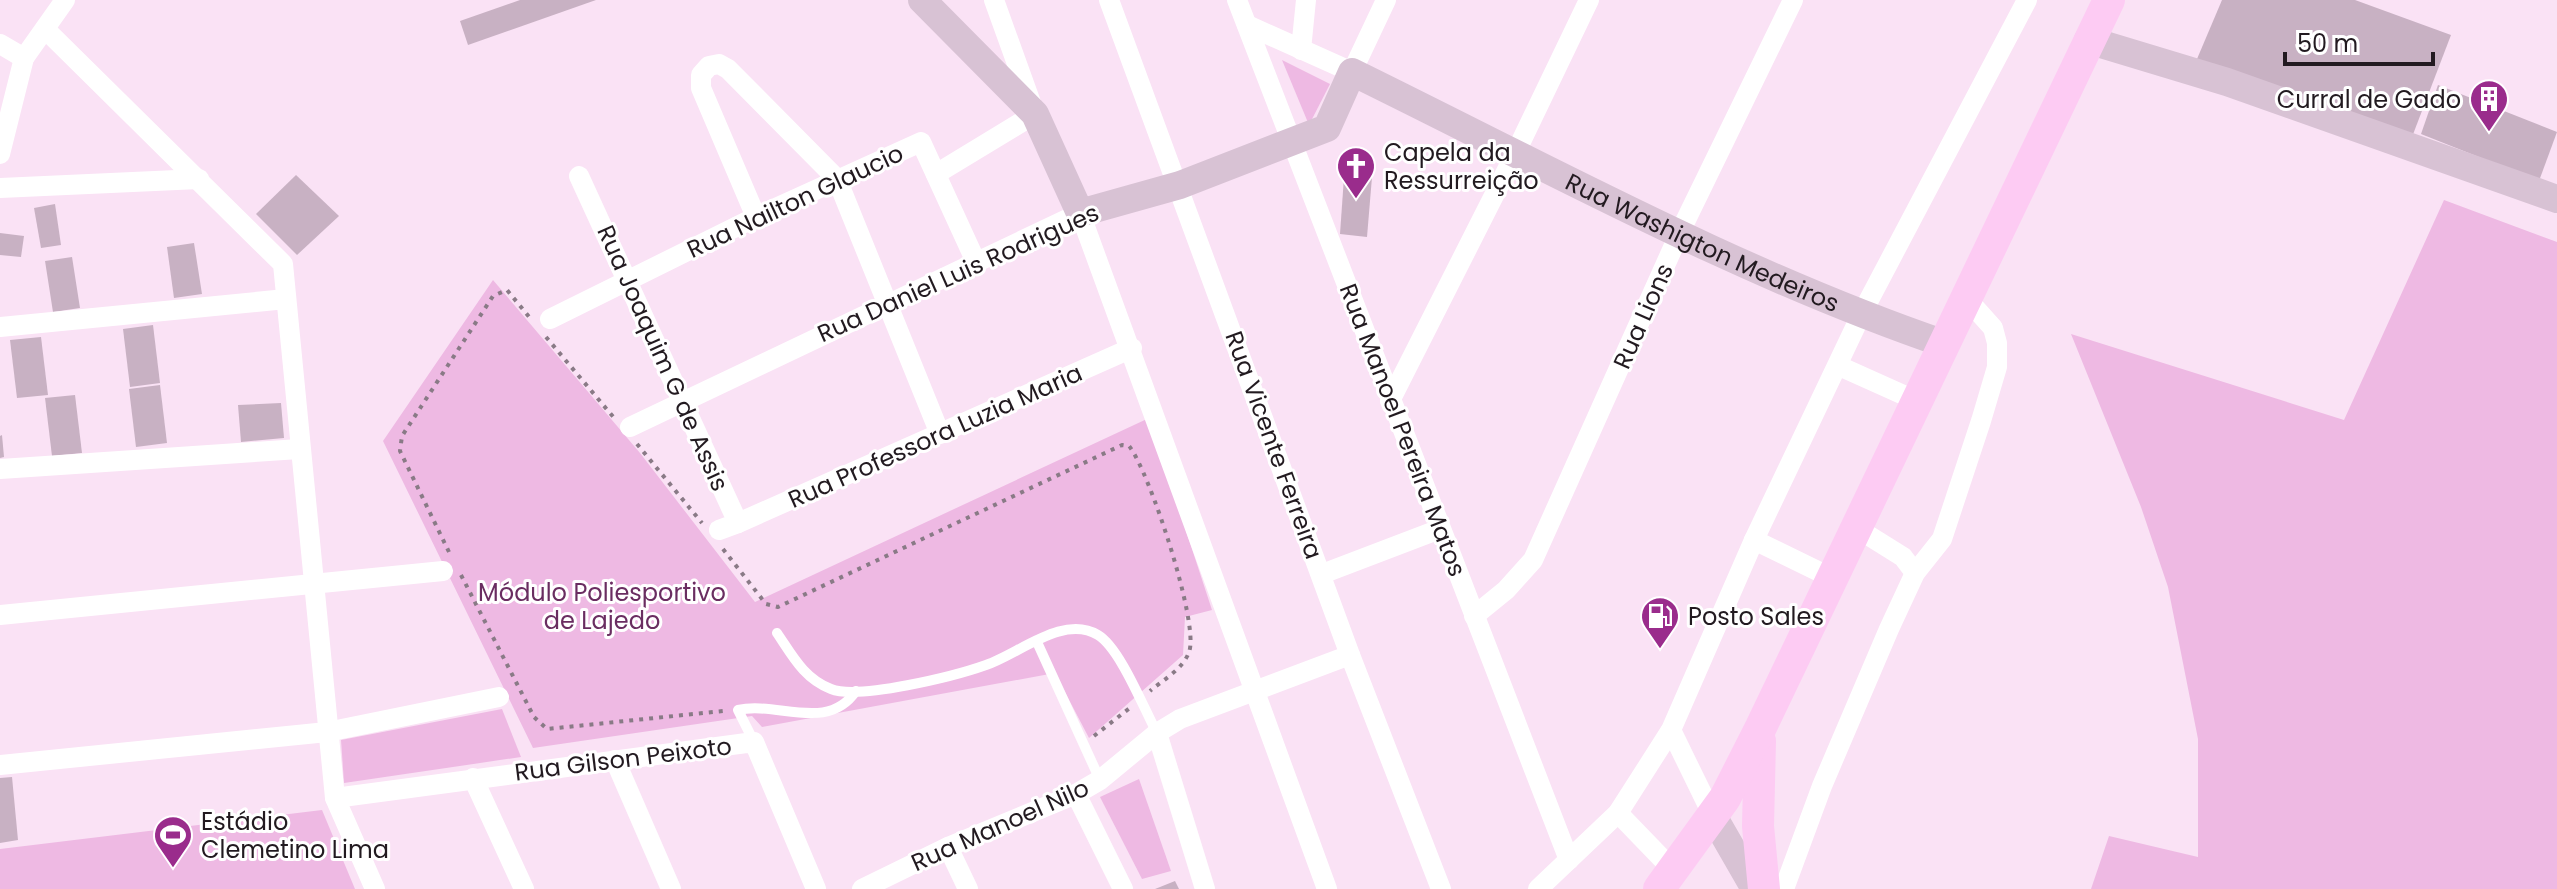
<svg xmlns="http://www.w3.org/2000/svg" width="2557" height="889" font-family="Poppins,sans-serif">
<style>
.green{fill:#eeb9e3}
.building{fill:#c8b1c3}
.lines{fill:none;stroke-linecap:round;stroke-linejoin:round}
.path{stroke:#897a86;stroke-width:4;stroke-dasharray:4 6;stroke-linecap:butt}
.lane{stroke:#fff;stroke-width:10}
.street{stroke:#fff;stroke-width:20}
.secondary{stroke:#d8c2d4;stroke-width:28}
.primary{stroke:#fdcbf3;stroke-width:32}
.labels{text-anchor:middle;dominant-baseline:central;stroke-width:6;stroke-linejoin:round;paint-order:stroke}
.poi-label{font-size:24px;fill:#221a20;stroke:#fff;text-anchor:start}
.street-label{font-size:24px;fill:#221a20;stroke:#fff}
.park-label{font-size:24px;fill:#6a2d61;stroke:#fff}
</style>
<rect width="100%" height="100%" fill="#fae2f5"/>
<g class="green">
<path d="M1282,60L1330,84L1309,125Z"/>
<path d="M2444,200L2557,242V889H2091L2109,836L2198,857V739L2168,587L2141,507L2071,334L2344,420Z"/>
<path d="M493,280L640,453L755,602L1149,418L1212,610L1185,617L1183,655L1089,738L1055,673L762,727L752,716L533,748L383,441Z"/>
<path d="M502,709L521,757L344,783L341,740Z"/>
<path d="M1139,779L1171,871L1142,879L1100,797Z"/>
<path d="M322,810L355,889H0V849Z"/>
</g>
<g class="building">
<path d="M520,0H596L468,45L460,21Z"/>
<path d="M2222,0H2355L2451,35L2412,137L2197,59Z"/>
<path d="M2438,85L2557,132L2539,181L2421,134Z"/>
<path d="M296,175L339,216L297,255L256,214Z"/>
<path d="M1344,177H1372L1367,237L1340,234Z"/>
<path d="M55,204L61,245L41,248L34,208Z"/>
<path d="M0,233L24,236L21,257L0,255Z"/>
<path d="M194,243L202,294L174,298L167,247Z"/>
<path d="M72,257L80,308L53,312L45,261Z"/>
<path d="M153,325L160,383L130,387L123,329Z"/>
<path d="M41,337L48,395L17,398L10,340Z"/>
<path d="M160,385L167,443L136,447L129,389Z"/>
<path d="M75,395L82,453L52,456L45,398Z"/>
<path d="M281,403L284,438L241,442L238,405Z"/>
<path d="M2,435L4,457L0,458V436Z"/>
<path d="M12,777L18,840L0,843V778Z"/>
<path d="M1175,881L1179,889H1155Z"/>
</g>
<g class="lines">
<g class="path">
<path d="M546,337L615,419"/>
<path d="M637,444L702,523"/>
<path d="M723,549L766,604L778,607L1122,445L1129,446C1149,470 1200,625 1189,652C1183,669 1163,680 1150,691"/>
<path d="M449,552L400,451L402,436L493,296L507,290L530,318"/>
<path d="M461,575L534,717L547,729L723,711"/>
<path d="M1094,736L1131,707"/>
</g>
<g class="lane">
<path d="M777,633C792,655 804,679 831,689C859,700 955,676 986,665C1019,654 1063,614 1098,635C1120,648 1144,709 1157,733"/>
<path d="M1037,642L1100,780"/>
<path d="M754,742L738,710C778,701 827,733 856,691"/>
</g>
<g class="street">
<path d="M1109,0L1350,655L1441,889"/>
<path d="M1237,0L1569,860"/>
<path d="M1247,25L1352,72L1386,0"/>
<path d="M45,29L283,264L335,798L375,889"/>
<path d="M0,44L24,58"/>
<path d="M1301,50L1306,0"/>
<path d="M0,154L24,58L65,0"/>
<path d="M936,174L1035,114L994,0"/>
<path d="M579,176L738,523L719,530"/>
<path d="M0,188L199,179"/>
<path d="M756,217L701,88V75L709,66L719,64L728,69L837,179L940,434"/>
<path d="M550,319L756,217L921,142L976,262"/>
<path d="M0,327L286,299"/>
<path d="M1839,366L1917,401"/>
<path d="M1390,401L1516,152L1589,0"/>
<path d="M630,427L1080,213L1327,889"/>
<path d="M0,469L299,449"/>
<path d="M738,523L1132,348"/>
<path d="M1855,527L1903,557L1915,573"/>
<path d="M1754,540L1830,577"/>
<path d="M1322,574L1440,529"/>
<path d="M0,615L443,571"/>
<path d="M1474,616L1506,590L1533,560L1680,232L1793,0"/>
<path d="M1671,730L1713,816"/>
<path d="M1157,733L1205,889"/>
<path d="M615,760L671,889"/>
<path d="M0,765L327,732L499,697"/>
<path d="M473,778L524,889"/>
<path d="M1076,794L1123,889"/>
<path d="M335,798L754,742L816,889"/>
<path d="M1618,813L1674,871"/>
<path d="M948,847L968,889"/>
<path d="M862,889L948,847L1076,794L1100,780L1157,733L1180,719L1350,655"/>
<path d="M1538,889L1618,813L1671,730L1754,540L1861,315L2027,0"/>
<path d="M1784,889L1822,786L1889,629L1915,573L1942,539L1981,421L1997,367V343L1993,328L1967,299"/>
</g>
<g class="secondary">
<path id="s1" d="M922,0L1035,114L1080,213L1180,185L1327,128L1352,72C1546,167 1740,274 1945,344"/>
<path d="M2088,40L2227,82L2557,199"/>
<path d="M1713,816L1755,889"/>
</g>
<g class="primary">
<path d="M1760,741L1758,826L1764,889"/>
<path d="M1659,889L1725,798L1761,727L2109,0"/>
</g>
</g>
<defs>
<g id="building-pin" transform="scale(2)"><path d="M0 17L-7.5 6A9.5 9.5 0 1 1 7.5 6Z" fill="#9a2c8c" stroke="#fff"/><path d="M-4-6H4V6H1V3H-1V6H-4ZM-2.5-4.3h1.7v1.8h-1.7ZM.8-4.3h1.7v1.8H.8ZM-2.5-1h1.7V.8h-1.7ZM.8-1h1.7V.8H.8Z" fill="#fff"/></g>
<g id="church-pin" transform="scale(2)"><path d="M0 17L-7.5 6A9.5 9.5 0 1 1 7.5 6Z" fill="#9a2c8c" stroke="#fff"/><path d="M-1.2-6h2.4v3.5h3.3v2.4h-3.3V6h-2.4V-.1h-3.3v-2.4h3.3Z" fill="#fff"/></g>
<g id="fuel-pin" transform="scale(2)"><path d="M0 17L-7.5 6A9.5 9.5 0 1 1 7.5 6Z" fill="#9a2c8c" stroke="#fff"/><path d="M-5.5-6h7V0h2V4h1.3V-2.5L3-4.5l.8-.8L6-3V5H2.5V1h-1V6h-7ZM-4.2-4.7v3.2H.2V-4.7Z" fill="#fff"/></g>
<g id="stadium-pin" transform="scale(2)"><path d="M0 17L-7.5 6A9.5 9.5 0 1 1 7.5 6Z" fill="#9a2c8c" stroke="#fff"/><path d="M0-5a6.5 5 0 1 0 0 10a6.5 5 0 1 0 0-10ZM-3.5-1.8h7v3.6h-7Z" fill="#fff"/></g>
</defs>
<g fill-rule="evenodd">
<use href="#building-pin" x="2489" y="99"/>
<use href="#church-pin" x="1356" y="166"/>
<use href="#fuel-pin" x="1660" y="616"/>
<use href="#stadium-pin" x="173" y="835"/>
</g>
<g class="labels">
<g class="poi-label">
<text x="2461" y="99" text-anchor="end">Curral de Gado</text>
<text x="1384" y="152">Capela da<tspan x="1384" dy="28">Ressurreição</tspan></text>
<text x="1688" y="616">Posto Sales</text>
<text x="201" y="821">Estádio<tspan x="201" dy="28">Clemetino Lima</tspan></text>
</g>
<g class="street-label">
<text transform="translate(795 201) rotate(-25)">Rua Nailton Glaucio</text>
<text stroke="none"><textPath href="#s1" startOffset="982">Rua Washigton Medeiros</textPath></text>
<text transform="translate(958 273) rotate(-24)">Rua Daniel Luis Rodrigues</text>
<text transform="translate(1643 316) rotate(-66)">Rua Lions</text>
<text transform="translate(663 358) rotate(66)">Rua Joaquim G de Assis</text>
<text transform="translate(1403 430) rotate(69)">Rua Manoel Pereira Matos</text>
<text transform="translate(935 436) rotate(-24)">Rua Professora Luzia Maria</text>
<text transform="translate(1274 445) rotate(70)">Rua Vicente Ferreira</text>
<text transform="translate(623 759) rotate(-7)">Rua Gilson Peixoto</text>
<text transform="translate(1000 825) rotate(-24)">Rua Manoel Nilo</text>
</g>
<g class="park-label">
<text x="602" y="592">Módulo Poliesportivo<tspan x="602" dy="28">de Lajedo</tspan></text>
</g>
</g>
<path d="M2285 52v12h148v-12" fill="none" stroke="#221a20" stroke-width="4"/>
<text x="2297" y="52" font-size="24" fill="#221a20" stroke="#ffffff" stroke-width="6" paint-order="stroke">50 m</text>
</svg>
